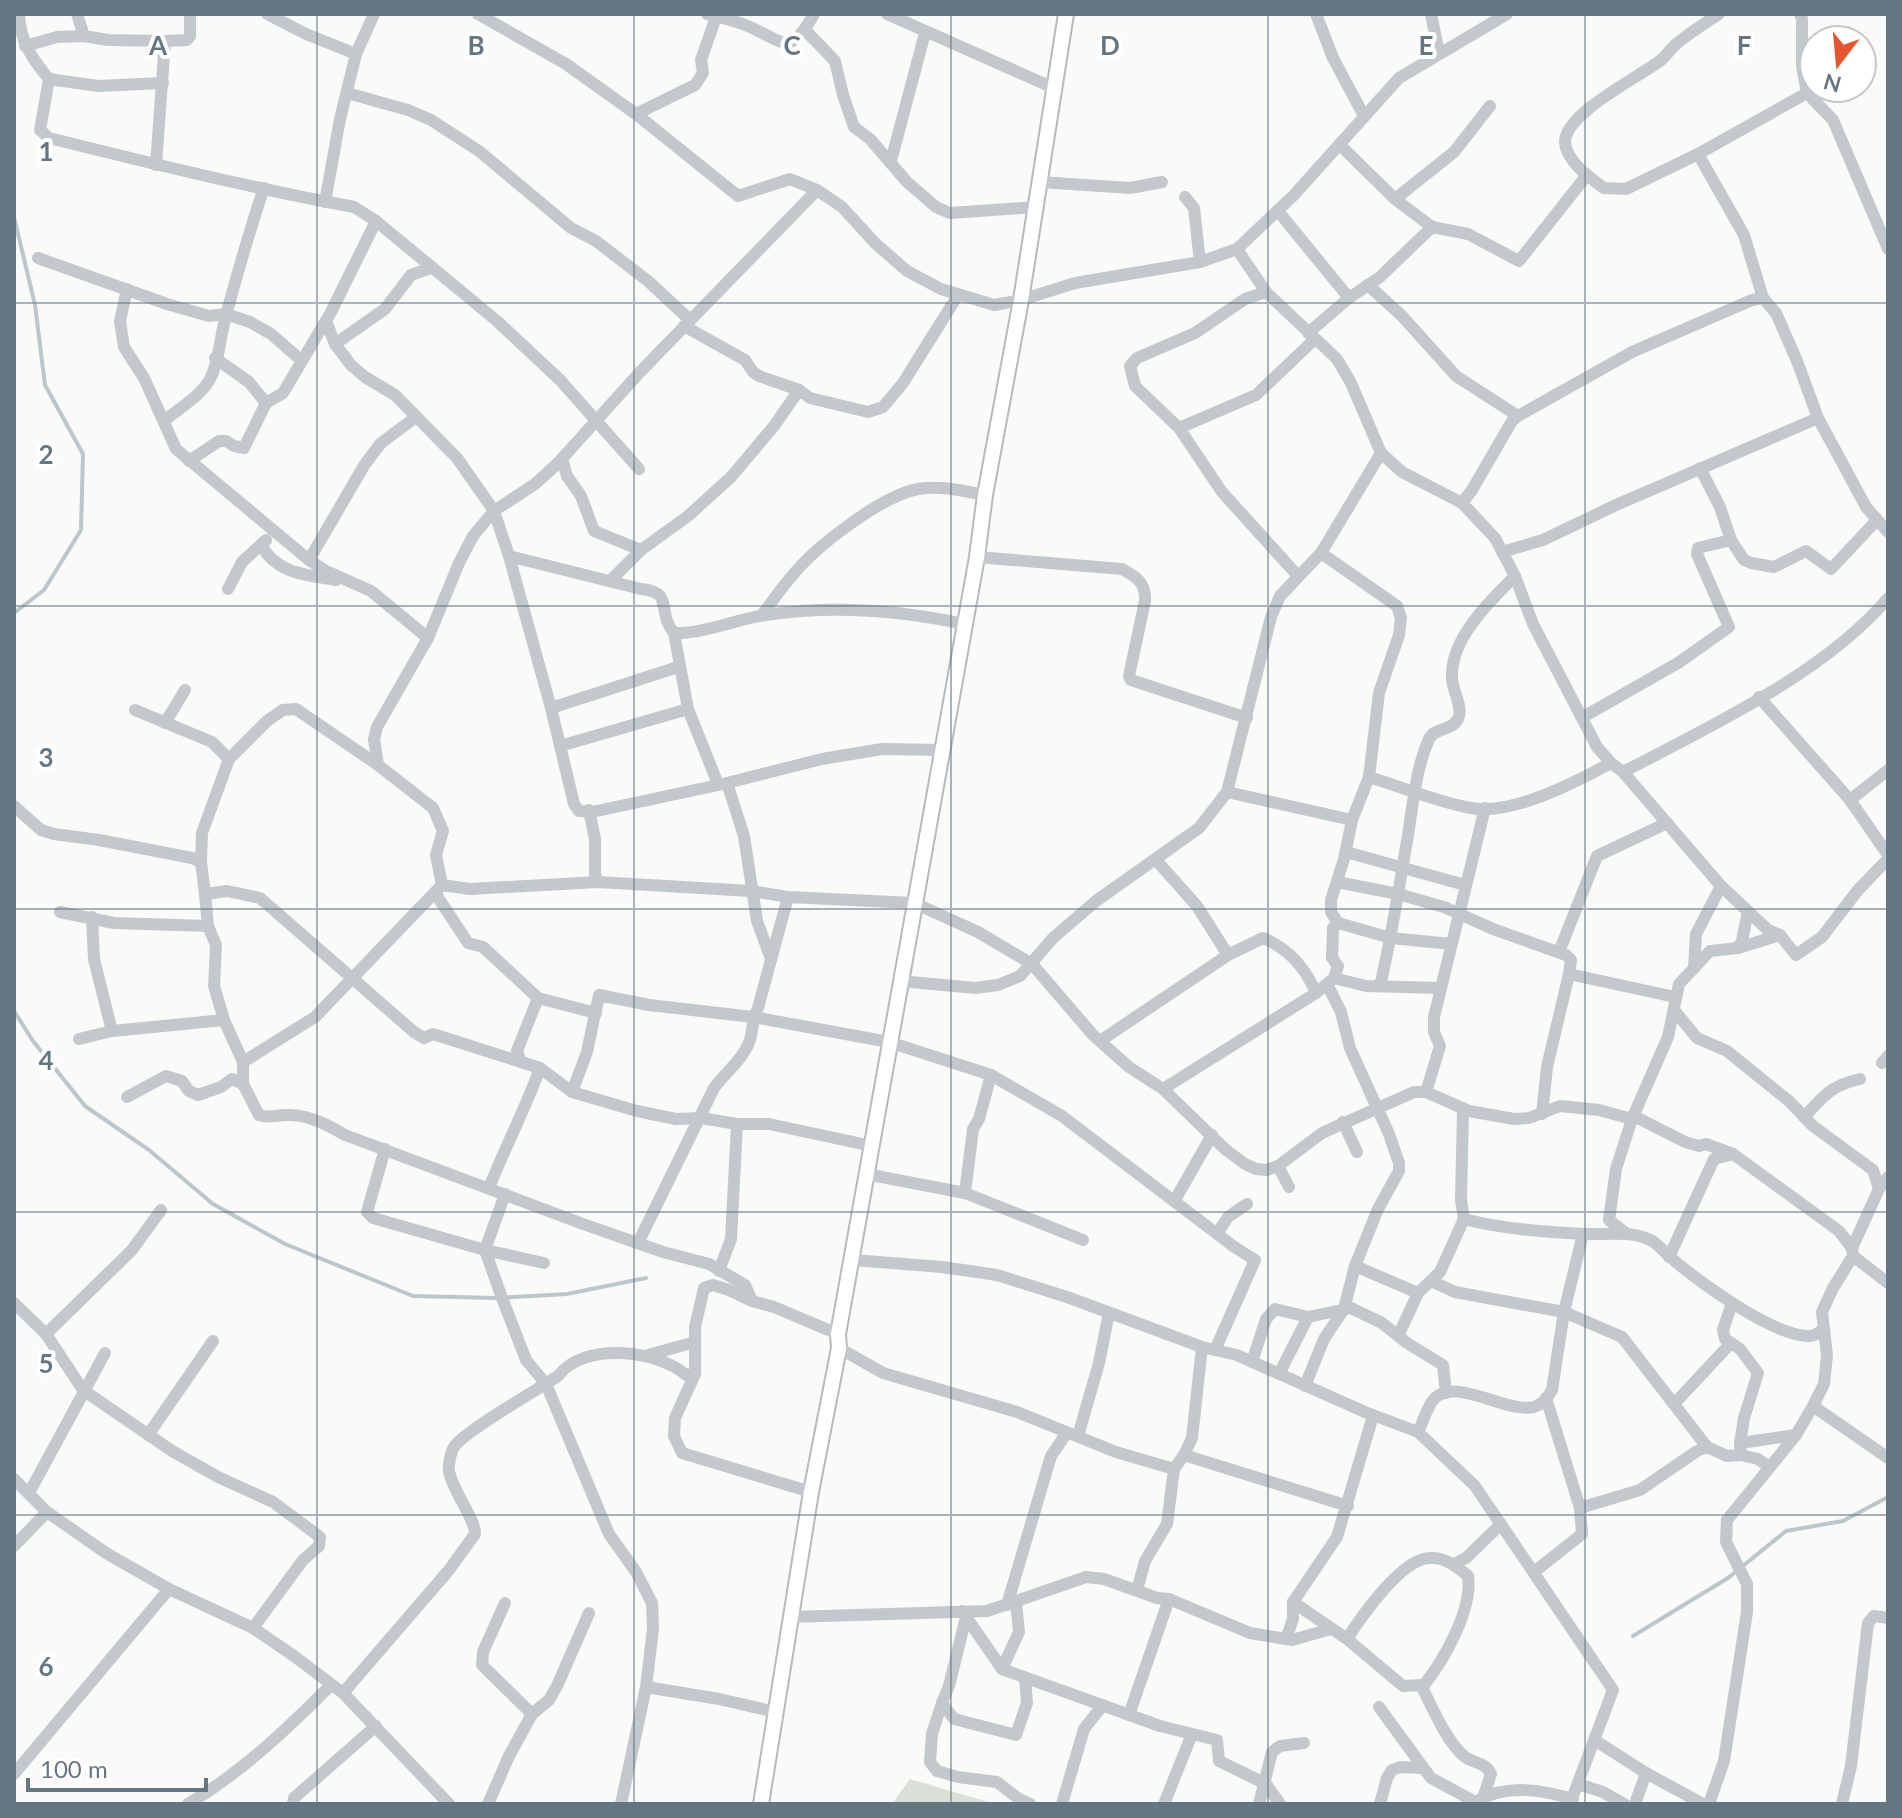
<svg xmlns="http://www.w3.org/2000/svg" width="1902" height="1818" font-family="Lato,sans-serif">
<style>
.green{fill:#dadfd7}
.lines{fill:none;stroke-linecap:round;stroke-linejoin:round}
.stream{stroke:#bbc7cb;stroke-width:4}
.major-casing{stroke:#b5babe;stroke-width:18}
.minor{stroke:#c3c8cc;stroke-width:12}
.major{stroke:#fff;stroke-width:14}
.grid{fill:none;stroke:#657683;stroke-width:2;stroke-opacity:0.55}
.grid-label{font-size:26px;text-anchor:middle;font-weight:bold;fill:#657683;stroke:#fff;stroke-width:8;stroke-linejoin:round;paint-order:stroke}
</style>
<rect width="100%" height="100%" fill="#fafaf8"/>
<path class="green" d="M910,1779L995,1804H892Z"/>
<g class="lines">
<g class="stream">
<path d="M14,217L35,305L45,385L83,454L81,530L44,590L14,613"/>
<path d="M14,1011L33,1041L85,1106L149,1150L213,1204L285,1244L413,1296L496,1298L567,1294L646,1278"/>
<path d="M1633,1636L1728,1578L1786,1531L1843,1521L1888,1497"/>
</g>
<g class="major-casing">
<path id="major" d="M761,1804L811,1492L839,1348L838,1334L977,557L985,495L1021,300L1066,14"/>
</g>
<g class="minor">
<path d="M19,14C20,41 32,59 49,79L98,86L163,83"/>
<path d="M77,14L84,36"/>
<path d="M267,14L306,34L356,54"/>
<path d="M478,14L566,64L636,114L738,196L790,179L817,190L842,207L875,243L907,271L941,289L994,305L1021,300L1075,283L1200,262L1237,249L1294,195L1399,78L1507,14"/>
<path d="M707,14C721,18 737,21 750,27C787,44 790,56 814,14"/>
<path d="M887,14L1056,89"/>
<path d="M1316,14L1333,58L1364,116"/>
<path d="M1431,14L1439,53"/>
<path d="M1719,14C1705,23 1685,36 1674,46C1669,51 1666,56 1661,60C1641,76 1565,113 1565,142C1566,161 1590,178 1604,188L1626,189L1698,154L1807,93L1802,66V19L1800,14"/>
<path d="M805,30L835,61L843,95L854,127L870,139L907,182L936,207L950,213L1036,207"/>
<path d="M25,46L57,37L84,36L108,40L165,41L187,40L190,36V14"/>
<path d="M49,79L40,130L49,138C150,163 251,188 354,207L376,221L497,321L560,380L639,469"/>
<path d="M347,93L408,110L431,120L479,151L571,228L596,241L648,281L690,320"/>
<path d="M1807,93L1833,120L1888,249"/>
<path d="M636,114L695,85L703,73L701,60L716,17"/>
<path d="M1340,145L1395,199L1432,227L1468,234L1519,261L1587,175"/>
<path d="M1698,154L1744,235L1763,298L1776,313L1797,361L1818,418L1866,507L1888,532"/>
<path d="M891,161L925,33"/>
<path d="M156,165L165,41"/>
<path d="M1040,182L1130,188L1162,182"/>
<path d="M1185,197L1194,208L1200,262"/>
<path d="M1395,199L1454,152L1490,106"/>
<path d="M325,202L340,119L356,54L374,14"/>
<path d="M1278,211L1349,298"/>
<path d="M1237,249L1266,292L1337,359L1351,383L1381,453L1402,472L1462,503L1495,538L1515,576L1533,624L1597,747L1611,763L1623,772L1721,886L1768,930L1780,935L1796,955L1822,937L1858,890L1888,859"/>
<path d="M38,258L167,304L209,316L226,314L250,322L271,334L301,360"/>
<path d="M1368,285L1402,316L1456,376L1518,416"/>
<path d="M127,289L120,321L124,347L144,378L176,449L309,560L326,571L371,591L428,638"/>
<path d="M1266,292L1245,299L1195,333L1137,358L1130,366L1135,386L1179,428L1222,492L1298,576"/>
<path d="M326,321L335,344L351,365L365,377L395,395L457,458L494,511L509,556L551,708L574,804L579,811L592,812L723,784L822,759L882,749L943,750"/>
<path d="M684,326L745,360L753,372L759,376L799,390L810,398L868,412L883,407L903,383L958,295"/>
<path d="M1308,333L1349,298L1380,277L1432,227"/>
<path d="M335,344L385,309L411,275L431,268"/>
<path d="M215,358L249,382L266,403"/>
<path d="M164,421C178,409 201,396 210,379C219,362 220,338 225,319C237,275 249,231 264,188"/>
<path d="M1179,428L1256,395L1315,339"/>
<path d="M562,459L567,476L581,496L594,531L641,550"/>
<path d="M189,461L219,441H226L234,446L244,448L266,403L283,393L331,312L376,221"/>
<path d="M1700,468L1720,507L1731,540L1744,560L1751,563L1774,567L1806,551L1831,569L1877,520"/>
<path d="M1462,503L1472,490L1512,421L1518,416L1632,352L1752,300L1763,298"/>
<path d="M261,545C277,574 306,575 336,580"/>
<path d="M1502,552L1543,540L1616,505L1818,418"/>
<path d="M509,556L641,589C675,592 656,612 674,633L688,709L718,784"/>
<path d="M977,557L1122,569C1137,577 1146,583 1145,601L1129,676L1131,680L1247,718"/>
<path d="M309,560L365,464L381,443L416,417"/>
<path d="M610,581L641,550L688,516L731,477L774,426L799,390"/>
<path d="M228,589L242,562L266,540"/>
<path d="M762,615C772,602 781,588 792,576C815,547 881,496 918,489C939,485 964,491 985,495"/>
<path d="M674,633C704,634 736,619 766,615C831,605 899,610 964,624"/>
<path d="M1759,697L1850,800L1888,855"/>
<path d="M551,708L678,667"/>
<path d="M135,710L212,742L229,759"/>
<path d="M1583,717L1678,663L1729,627L1697,554L1698,548L1731,540"/>
<path d="M165,723L185,690"/>
<path d="M560,746L688,709"/>
<path d="M378,765L374,739L377,727L428,638L459,563L473,536L494,511L535,484L558,463L640,372L817,190"/>
<path d="M1623,772C1709,727 1825,673 1888,598"/>
<path d="M1369,777C1402,787 1437,802 1471,808C1511,816 1576,782 1611,763"/>
<path d="M727,783L744,836L757,921L771,959"/>
<path d="M1227,792L1352,820"/>
<path d="M1850,800L1888,770"/>
<path d="M14,806L41,830L54,834L99,840L192,858L201,862"/>
<path d="M589,810L595,839V874L598,882"/>
<path d="M1346,852L1465,885"/>
<path d="M1156,860L1197,906L1228,955"/>
<path d="M1337,882L1398,894L1444,907L1493,929L1566,955L1571,960L1569,974L1675,997"/>
<path d="M442,885L470,889L598,882L751,891L788,897L914,903L978,932L1032,964L1093,1035L1129,1067L1163,1089L1226,1150L1245,1164L1256,1169L1267,1170L1278,1166L1322,1133L1414,1092H1426L1469,1111L1514,1119L1529,1118L1560,1106L1599,1110L1632,1119"/>
<path d="M442,885L436,855L443,831L433,808L378,765L296,709L283,710L267,721L229,759L202,833L201,862L205,894L227,891L260,898L414,1032L424,1038L433,1034L540,1068L572,1092L637,1111L676,1119L701,1118L737,1124H769L872,1146"/>
<path d="M435,893L468,943L483,947L538,998L596,1013"/>
<path d="M205,894L208,926L216,945L214,986L224,1020L243,1062V1084L259,1115C270,1119 278,1114 291,1115C311,1116 328,1125 345,1135L583,1224L663,1252L709,1264L745,1285L752,1301"/>
<path d="M60,912L114,923L208,926"/>
<path d="M92,917L94,959L112,1031"/>
<path d="M1338,923L1391,938L1451,944"/>
<path d="M1738,948L1742,941L1748,911"/>
<path d="M1559,952L1597,856L1667,823"/>
<path d="M1694,968L1696,934L1721,886"/>
<path d="M1334,978L1366,986L1441,988"/>
<path d="M900,981L975,988L998,985L1020,976L1053,938L1096,901L1199,828L1227,792L1271,617L1280,596L1321,553L1381,453"/>
<path d="M1380,986C1392,936 1399,886 1408,835C1413,804 1416,768 1429,739C1435,727 1452,731 1458,719C1464,708 1452,690 1452,678C1450,639 1489,602 1515,576"/>
<path d="M1674,1010L1697,1038L1727,1051L1790,1102L1813,1126L1873,1170L1879,1189"/>
<path d="M79,1039L112,1031L224,1020"/>
<path d="M1100,1041L1228,955L1263,938C1289,949 1305,967 1316,993"/>
<path d="M243,1062L315,1017L442,885"/>
<path d="M1882,1063L1888,1056"/>
<path d="M1163,1089L1316,993L1334,978L1338,966L1332,958L1333,928L1338,923L1331,912V900L1344,859L1352,820L1369,777L1379,693L1399,635L1401,618L1397,606L1321,553"/>
<path d="M572,1092L587,1052L599,995L649,1005L753,1017L889,1042L991,1075L1062,1116L1233,1246L1255,1260L1215,1350"/>
<path d="M1426,1092L1440,1046L1434,1032V1017L1485,808"/>
<path d="M127,1097L166,1076L182,1081L189,1091L198,1095L221,1087L232,1079L243,1084"/>
<path d="M1542,1114L1547,1067L1569,974"/>
<path d="M1634,1116L1685,1142L1699,1146L1706,1144L1733,1154L1839,1231L1852,1248"/>
<path d="M1804,1117C1825,1095 1830,1086 1860,1079"/>
<path d="M1343,1122L1357,1152"/>
<path d="M385,1149L367,1212L373,1218L485,1250L544,1263"/>
<path d="M1278,1166L1289,1187"/>
<path d="M866,1174L965,1193L1083,1240"/>
<path d="M489,1188C505,1147 525,1110 540,1068L521,1062L517,1051L538,998"/>
<path d="M965,1193L973,1129L979,1119L991,1075"/>
<path d="M505,1194L485,1250L502,1298L526,1360L546,1384L609,1534L636,1572L652,1603L653,1629L646,1687L621,1804"/>
<path d="M1175,1200L1212,1135"/>
<path d="M1464,1219C1502,1229 1546,1232 1585,1234C1607,1235 1633,1230 1652,1241C1659,1245 1664,1252 1670,1257C1698,1281 1770,1334 1807,1336C1814,1337 1819,1333 1823,1329"/>
<path d="M1218,1232L1228,1217L1247,1204"/>
<path d="M1627,1234L1609,1220L1616,1169L1632,1119L1668,1037L1679,984L1710,951L1738,948L1780,935"/>
<path d="M638,1243L714,1088C725,1073 744,1058 750,1040C753,1029 752,1019 758,1008L788,897"/>
<path d="M1853,1256L1888,1283"/>
<path d="M1669,1257L1714,1159L1733,1154"/>
<path d="M853,1260L942,1267L997,1275L1067,1297L1202,1347L1237,1355L1365,1412L1418,1432L1475,1486L1613,1690L1570,1804"/>
<path d="M1355,1266L1418,1293"/>
<path d="M719,1271L731,1239L737,1124"/>
<path d="M1431,1281L1455,1292L1564,1312L1622,1337L1707,1447L1727,1456L1741,1455L1740,1443L1796,1435"/>
<path d="M14,1303L46,1334L83,1390L172,1451L218,1477L273,1502L320,1537L319,1546L303,1560L253,1628"/>
<path d="M1732,1303L1723,1330L1725,1339L1740,1349L1758,1373L1744,1418L1740,1443"/>
<path d="M46,1334L132,1250L161,1210"/>
<path d="M1399,1334L1418,1293L1440,1272L1464,1219L1461,1200L1463,1108"/>
<path d="M839,1348L883,1373L1017,1412L1116,1452L1174,1469"/>
<path d="M648,1355L695,1342"/>
<path d="M1252,1362L1266,1319L1275,1309L1308,1317L1351,1308L1382,1323L1407,1343L1443,1365L1446,1393"/>
<path d="M1279,1374L1308,1317"/>
<path d="M1305,1386L1324,1339L1344,1309L1355,1266L1378,1209L1399,1171V1163L1389,1134L1350,1048L1341,1012L1327,984"/>
<path d="M1674,1404L1731,1343"/>
<path d="M1813,1406L1888,1458"/>
<path d="M1418,1432C1423,1423 1427,1405 1435,1398C1457,1377 1508,1414 1534,1407C1542,1405 1548,1397 1552,1390L1564,1312L1583,1234"/>
<path d="M148,1435L213,1341"/>
<path d="M1078,1436L1099,1363L1109,1313"/>
<path d="M1184,1455L1348,1506"/>
<path d="M1741,1455L1758,1459L1769,1467"/>
<path d="M14,1479L47,1512L106,1553L169,1589L253,1628L294,1656L343,1693L449,1804"/>
<path d="M811,1492L682,1453L674,1436L675,1418L695,1374V1327L704,1288L713,1285L729,1290L752,1301L774,1307L838,1334"/>
<path d="M29,1493L105,1353"/>
<path d="M1580,1508L1640,1490L1697,1451L1707,1447"/>
<path d="M14,1546L47,1512"/>
<path d="M1454,1564L1466,1558L1501,1524"/>
<path d="M1534,1572L1582,1534L1580,1508L1546,1398"/>
<path d="M1137,1590L1145,1561L1167,1524L1174,1469L1184,1455L1192,1438L1202,1347"/>
<path d="M1293,1602L1347,1639L1403,1686L1424,1685C1444,1660 1473,1609 1468,1576C1457,1567 1445,1557 1430,1558C1402,1558 1361,1617 1347,1639"/>
<path d="M505,1603L483,1652L482,1665L532,1714"/>
<path d="M1007,1605L1051,1456L1066,1434"/>
<path d="M962,1611L1002,1669L1160,1726L1217,1740L1219,1761L1266,1784L1280,1804"/>
<path d="M790,1617L987,1611L1086,1577L1104,1579L1157,1598L1169,1599L1250,1633L1292,1640L1331,1629"/>
<path d="M966,1617L949,1686L942,1703L954,1719L1016,1735L1027,1703L1025,1678"/>
<path d="M1286,1639L1293,1619V1602L1337,1537L1373,1416"/>
<path d="M1002,1669L1019,1632L1016,1602"/>
<path d="M1421,1685C1431,1705 1447,1743 1465,1757C1475,1764 1485,1762 1491,1774L1483,1798"/>
<path d="M646,1687L719,1699L776,1712"/>
<path d="M343,1693L449,1570L475,1534C476,1520 452,1490 449,1471C448,1466 451,1451 454,1447C464,1431 539,1389 558,1376C584,1341 657,1350 686,1375L695,1374"/>
<path d="M942,1703L932,1734L930,1762L937,1771L958,1777L997,1782L1019,1799L1030,1804"/>
<path d="M1379,1707L1431,1778L1479,1804"/>
<path d="M1129,1715L1169,1599"/>
<path d="M1596,1741L1646,1773L1703,1804"/>
<path d="M14,1774L169,1589"/>
<path d="M1578,1784L1603,1792L1624,1804"/>
<path d="M1479,1800C1508,1784 1542,1790 1573,1799"/>
<path d="M188,1804C242,1772 287,1729 331,1685"/>
<path d="M293,1804L294,1798L376,1726"/>
<path d="M488,1804L509,1756L532,1714L549,1700L557,1686L589,1613"/>
<path d="M1062,1804L1084,1729L1103,1705"/>
<path d="M1164,1804L1192,1734"/>
<path d="M1259,1804L1272,1752L1280,1746L1304,1743"/>
<path d="M1380,1804L1387,1778L1392,1770L1400,1767L1421,1768"/>
<path d="M1635,1804L1646,1773"/>
<path d="M1709,1804L1724,1761L1747,1612V1584L1726,1542L1727,1520L1796,1435L1813,1406L1824,1384L1827,1355L1822,1312L1833,1288L1853,1256L1852,1248L1879,1189L1888,1177"/>
<path d="M1842,1804L1851,1766L1868,1623L1874,1616L1888,1618"/>
</g>
<use href="#major" class="major"/>
</g>
<path class="grid" d="M317,14V1804M634,14V1804M951,14V1804M1268,14V1804M1585,14V1804M14,303H1888M14,606H1888M14,909H1888M14,1212H1888M14,1515H1888"/>
<g class="grid-label">
<text x="158" y="55">A</text>
<text x="476" y="55">B</text>
<text x="792" y="55">C</text>
<text x="1110" y="55">D</text>
<text x="1426" y="55">E</text>
<text x="1744" y="55">F</text>
<text x="46" y="161">1</text>
<text x="46" y="464">2</text>
<text x="46" y="767">3</text>
<text x="46" y="1070">4</text>
<text x="46" y="1373">5</text>
<text x="46" y="1676">6</text>
</g>
<rect width="1902" height="1818" fill="none" stroke="#657683" stroke-width="32"/>
<g transform="translate(1838 64) rotate(196)"><circle r="38" fill="#ffffff" stroke="#c1c8cd" stroke-width="2"/>
<path d="M0-6L14 30L0 20L-14 30Z" fill="#e4572e"/>
<text y="-12" font-size="22" font-weight="bold" text-anchor="middle" fill="#657683">N</text>
</g>
<path d="M28 1778v12h178v-12" fill="none" stroke="#657683" stroke-width="4"/>
<text x="40" y="1778" font-size="24" fill="#657683" stroke="#ffffff" stroke-width="6" paint-order="stroke">100 m</text>
</svg>
